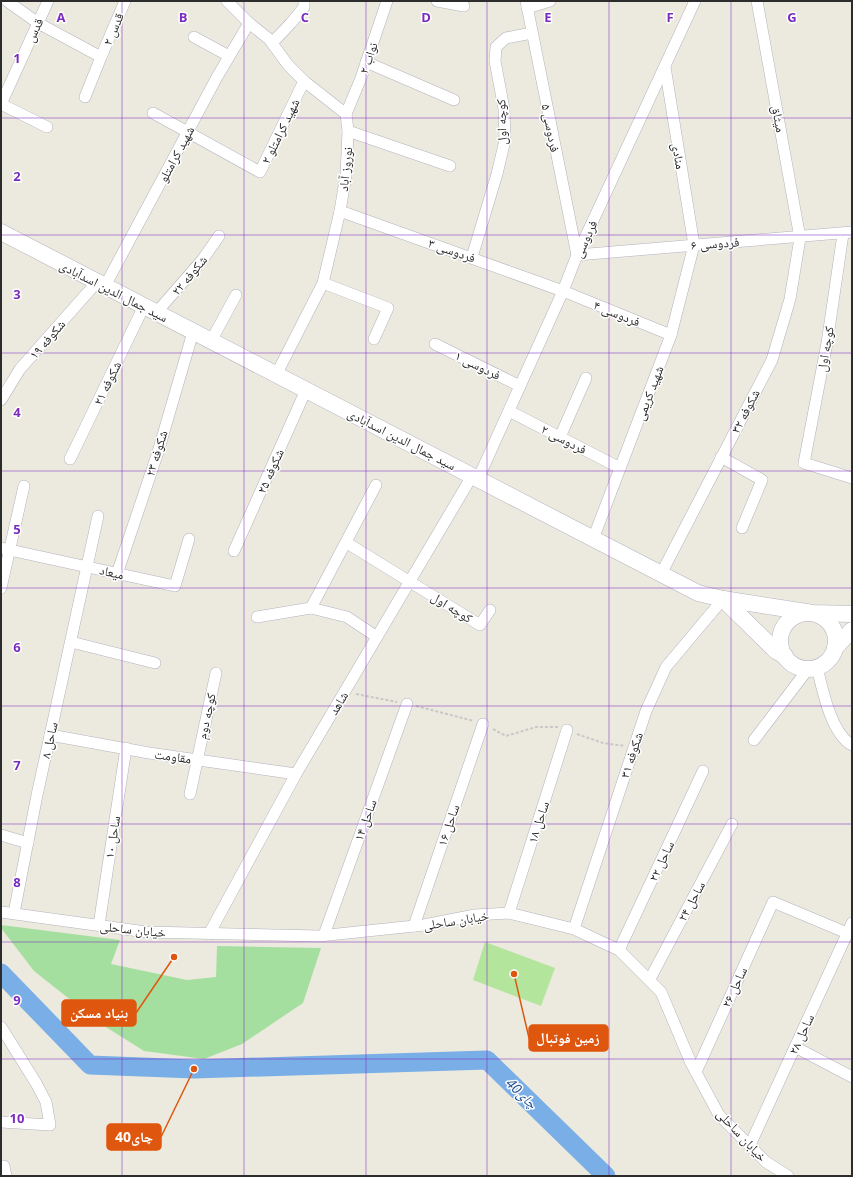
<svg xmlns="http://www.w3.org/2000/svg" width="853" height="1177" font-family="'Open Sans','Noto Naskh Arabic',sans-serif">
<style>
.park{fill:#a5df9f}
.pitch{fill:#b4e59c}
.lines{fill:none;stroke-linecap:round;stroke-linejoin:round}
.river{stroke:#79aee7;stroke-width:19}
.minor-casing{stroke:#b3b2be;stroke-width:12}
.secondary-casing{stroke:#b3b2be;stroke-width:17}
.path{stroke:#c8c8c8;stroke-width:2;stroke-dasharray:3 2;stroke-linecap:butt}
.minor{stroke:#fff;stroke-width:11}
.secondary{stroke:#fff;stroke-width:16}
.grid{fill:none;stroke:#7b2cbf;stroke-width:1;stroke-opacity:0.55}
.labels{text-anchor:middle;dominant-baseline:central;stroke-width:3;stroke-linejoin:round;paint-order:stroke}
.street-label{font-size:13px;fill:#2c2c2c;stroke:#fff}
.water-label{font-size:14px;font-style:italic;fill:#174a94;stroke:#fff}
.grid-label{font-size:13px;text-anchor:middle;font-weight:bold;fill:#7b2cbf;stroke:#fff;stroke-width:3;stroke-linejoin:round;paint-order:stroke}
.leader{fill:none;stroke:#df570e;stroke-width:1.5}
.callout-dot{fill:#df570e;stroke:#fff;stroke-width:1.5}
.callout{fill:#df570e;stroke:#df570e;stroke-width:1.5}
.callout-label{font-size:14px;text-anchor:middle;font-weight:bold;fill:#fff}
</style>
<rect width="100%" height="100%" fill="#eceadf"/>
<path class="park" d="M1,925L120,940L111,964L187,980L216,977L217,946L321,948L303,1003L242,1044L204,1059L144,1051L101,1024L34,971L1,928Z"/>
<path class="pitch" d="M485,942L555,968L541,1006L473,980Z"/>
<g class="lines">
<path class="river" d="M1,973L90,1065L194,1069L487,1060L606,1176"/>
<g class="minor-casing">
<g id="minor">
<path d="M7,1L38,23L101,57L125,1"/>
<path d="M227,1L249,23L269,39L288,65L304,81L346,114L348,131L346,175L340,211L323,283L276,375"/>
<path d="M437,1L464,6"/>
<path d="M526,1L577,255L852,232"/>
<path d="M527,8L550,1"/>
<path d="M194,37L229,56"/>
<path d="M272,43L291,23L304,7V1"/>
<path d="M366,62L454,100"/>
<path d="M85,97L101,57"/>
<path d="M1,104L48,1"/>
<path d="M1,104L47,127"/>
<path d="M153,113L260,172L304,81"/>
<path d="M346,114L361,78L387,1"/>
<path d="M348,131L450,166"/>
<path d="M340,211L563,291L671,335"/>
<path d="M843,234L827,343L804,463L852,478"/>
<path d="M472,257L497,174L505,140L504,109L495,61L496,47L506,38L532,33"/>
<path d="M323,283L388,308L374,339"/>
<path d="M105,286L217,77L249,23"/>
<path d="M156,313L203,259L219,236"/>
<path d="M211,341L236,295"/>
<path d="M435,344L520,386"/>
<path d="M1,400L20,369L97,282"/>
<path d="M509,411L620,468"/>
<path d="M560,437L586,378"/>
<path d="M721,457L762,480L742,528"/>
<path d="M70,459L144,306"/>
<path d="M478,479L563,291L577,255L695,1"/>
<path d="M593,539L671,335L694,245L665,67"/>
<path d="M347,543L480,625L490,610"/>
<path d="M1,548L175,586L189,539"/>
<path d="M234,551L306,390"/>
<path d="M117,574L158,452L193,332"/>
<path d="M661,574L772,360L790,299L800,238L757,1"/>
<path d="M1,588L24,486"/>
<path d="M311,608L376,485"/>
<path d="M257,617L311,608L347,617L377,637"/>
<path d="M71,642L155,663"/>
<path d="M817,667C822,688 831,734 852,745"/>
<path d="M50,735L149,753L296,774"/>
<path d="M754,740L808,669"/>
<path d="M190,794L216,673"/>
<path d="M1,835L28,843"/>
<path d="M1,912L146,932L319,936L424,925L475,915L509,913L574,929L619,950L661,992L691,1063L719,1115L766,1162L788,1176"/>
<path d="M14,913L37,795L98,516"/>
<path d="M509,913L567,730"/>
<path d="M99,925L126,748"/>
<path d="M414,926L483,724"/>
<path d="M574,929L646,711L666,667L723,599"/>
<path d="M209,934L296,774L472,476"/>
<path d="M324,935L407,704"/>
<path d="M619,950L703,771"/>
<path d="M650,979L732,824"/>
<path d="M1,1027L36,1083L46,1102L50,1125L1,1122"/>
<path d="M795,1047L852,1077"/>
<path d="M696,1072L773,902L847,933"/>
<path d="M750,1145L852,923"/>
<path d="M4,1166L6,1176"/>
</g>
</g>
<g class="secondary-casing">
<g id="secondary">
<path d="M1,232L698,593L723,599L813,613L852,614"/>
<path d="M723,599L776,651L785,656"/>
<circle cx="808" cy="641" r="28"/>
<path d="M835,648L852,630"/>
</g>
</g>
<g class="path">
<path d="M356,694L397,702"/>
<path d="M416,706L474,721"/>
<path d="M493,729L506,736L536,727H558"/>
<path d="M577,734L603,743L625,746"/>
</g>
<use href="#minor" class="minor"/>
<use href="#secondary" class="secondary"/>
</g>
<path class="grid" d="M122,1V1176M244,1V1176M366,1V1176M487,1V1176M609,1V1176M731,1V1176M1,118H852M1,235H852M1,353H852M1,471H852M1,588H852M1,706H852M1,824H852M1,942H852M1,1059H852"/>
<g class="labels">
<g class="street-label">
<text transform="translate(113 29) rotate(-67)">قدس ۲</text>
<text transform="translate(34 30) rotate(-65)">قدس</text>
<text transform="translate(368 58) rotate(-71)">نواب ۲</text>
<text transform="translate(779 119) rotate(80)">میثاق</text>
<text transform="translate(501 122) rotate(-92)">کوچه اول</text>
<text transform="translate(551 128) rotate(79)">فردوسی ۵</text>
<text transform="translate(280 131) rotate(-64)">شهید کرامتلو ۲</text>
<text transform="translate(176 154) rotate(-62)">شهید کرامتلو</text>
<text transform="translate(679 156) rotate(80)">منادی</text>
<text transform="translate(345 169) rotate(-84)">نوروز آباد</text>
<text transform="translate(585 239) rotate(-65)">فردوسی</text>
<text transform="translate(715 243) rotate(-4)">فردوسی ۶</text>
<text transform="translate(452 250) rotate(19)">فردوسی ۳</text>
<text transform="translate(189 275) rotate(-50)">شکوفه ۲۲</text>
<text transform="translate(114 291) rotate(27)">سید جمال الدین اسدآبادی</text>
<text transform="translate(617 313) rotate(22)">فردوسی ۴</text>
<text transform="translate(47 339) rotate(-49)">شکوفه ۱۹</text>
<text transform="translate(825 349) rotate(-80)">کوچه اول</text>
<text transform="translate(478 365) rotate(26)">فردوسی ۱</text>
<text transform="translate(107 383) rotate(-64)">شکوفه ۲۱</text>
<text transform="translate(649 393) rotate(-69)">شهید کریمی</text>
<text transform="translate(745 411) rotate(-63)">شکوفه ۳۲</text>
<text transform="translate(402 439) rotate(27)">سید جمال الدین اسدآبادی</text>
<text transform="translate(564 439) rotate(27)">فردوسی ۲</text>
<text transform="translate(156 453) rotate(-73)">شکوفه ۲۳</text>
<text transform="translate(270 471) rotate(-66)">شکوفه ۲۵</text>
<text transform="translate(112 572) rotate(13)">میعاد</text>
<text transform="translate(452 607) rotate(32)">کوچه اول</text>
<text transform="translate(338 703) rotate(-59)">شاهد</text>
<text transform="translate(206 716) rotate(-78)">کوچه دوم</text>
<text transform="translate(49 740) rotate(-77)">ساحل ۸</text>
<text transform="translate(631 755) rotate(-72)">شکوفه ۳۱</text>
<text transform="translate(173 756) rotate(8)">مقاومت</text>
<text transform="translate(365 820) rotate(-70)">ساحل ۱۴</text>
<text transform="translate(538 822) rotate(-72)">ساحل ۱۸</text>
<text transform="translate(448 825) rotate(-71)">ساحل ۱۶</text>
<text transform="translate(112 837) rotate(-81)">ساحل ۱۰</text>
<text transform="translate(661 861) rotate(-65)">ساحل ۲۲</text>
<text transform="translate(691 901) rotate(-62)">ساحل ۲۴</text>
<text transform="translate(456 920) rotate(-9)">خیابان ساحلی</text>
<text transform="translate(133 929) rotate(6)">خیابان ساحلی</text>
<text transform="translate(734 987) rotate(-65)">ساحل ۲۶</text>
<text transform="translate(801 1034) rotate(-65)">ساحل ۲۸</text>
<text transform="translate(742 1135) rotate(47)">خیابان ساحلی</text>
</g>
<g class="water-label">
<text transform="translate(522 1093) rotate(44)">40چای</text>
</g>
</g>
<g class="grid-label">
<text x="61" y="22">A</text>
<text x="183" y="22">B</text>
<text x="305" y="22">C</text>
<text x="426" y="22">D</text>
<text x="548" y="22">E</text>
<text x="670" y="22">F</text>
<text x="792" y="22">G</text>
<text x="17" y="63">1</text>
<text x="17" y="181">2</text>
<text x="17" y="299">3</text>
<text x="17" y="417">4</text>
<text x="17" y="534">5</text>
<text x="17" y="652">6</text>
<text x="17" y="770">7</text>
<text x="17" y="887">8</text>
<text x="17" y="1005">9</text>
<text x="17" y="1123">10</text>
</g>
<path class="leader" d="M174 957L136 1013M514 974L529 1038M194 1069L161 1137"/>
<g class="callout-dot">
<circle cx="174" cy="957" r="4"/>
<circle cx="514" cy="974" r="4"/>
<circle cx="194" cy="1069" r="4"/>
</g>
<g class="callout">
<rect x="62" y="1000" width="74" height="26" rx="4"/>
<rect x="529" y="1025" width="79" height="26" rx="4"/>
<rect x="107" y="1124" width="54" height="26" rx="4"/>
</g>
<g class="callout-label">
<text x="99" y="1018">بنیاد مسکن</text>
<text x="568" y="1043">زمین فوتبال</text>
<text x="134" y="1142">40چای</text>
</g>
<rect width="853" height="1177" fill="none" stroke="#2c2c2c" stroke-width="4"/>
</svg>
